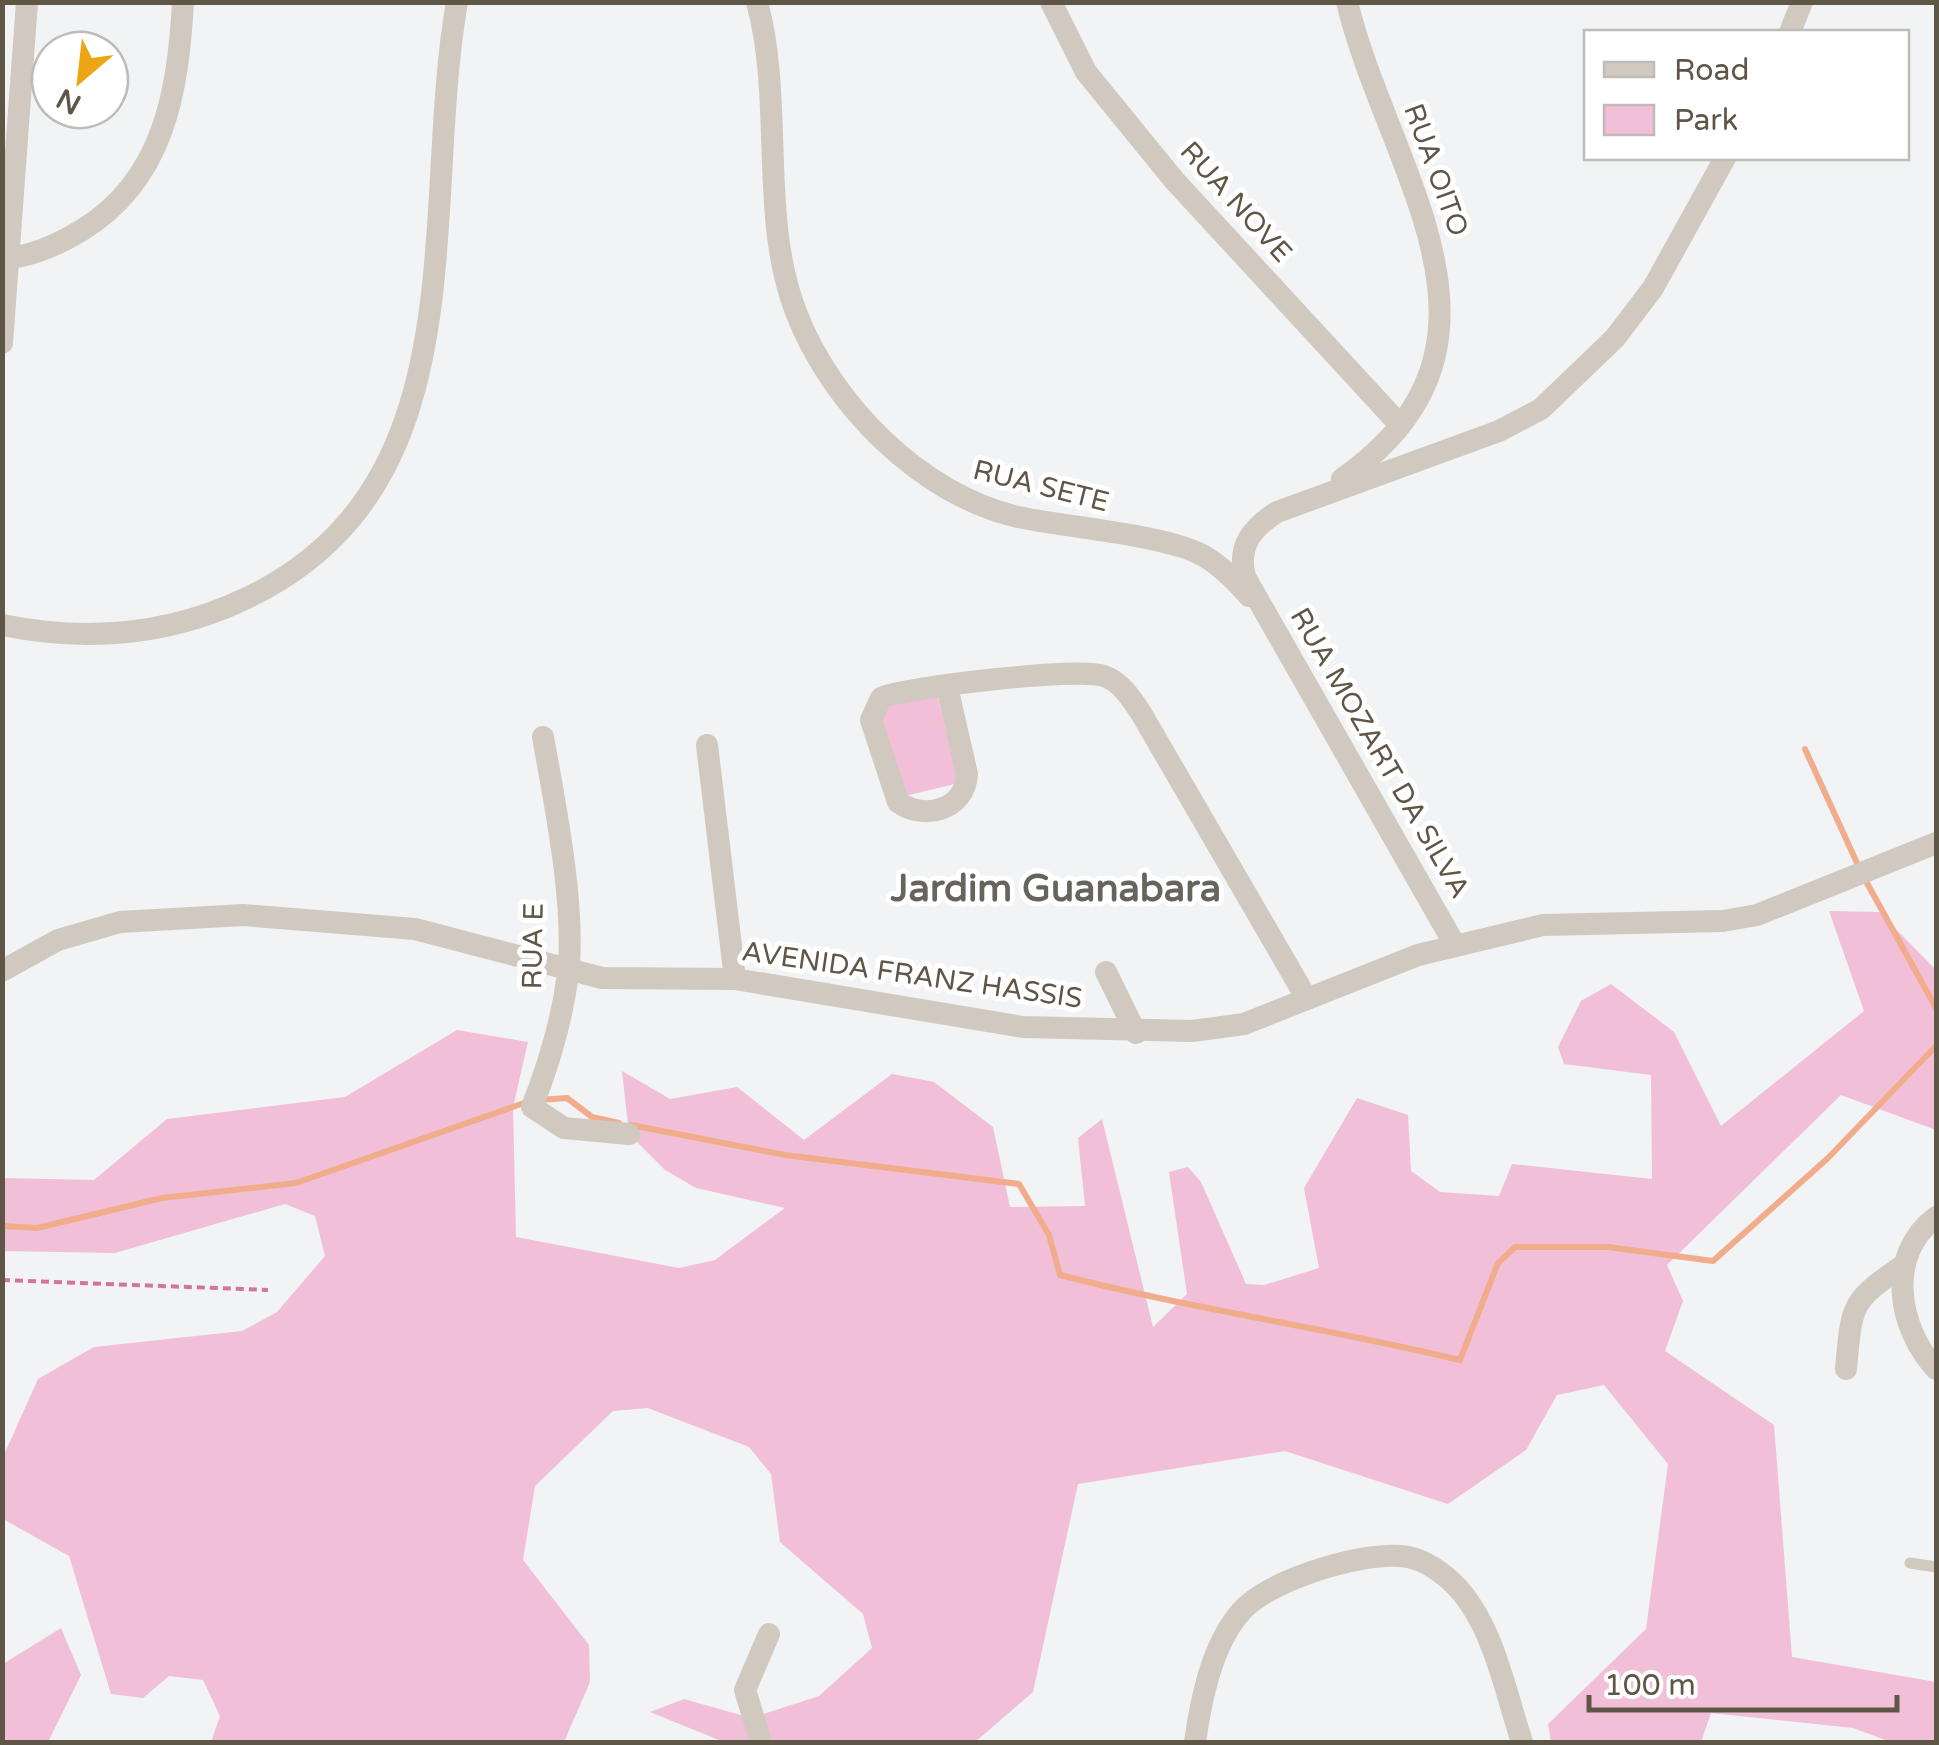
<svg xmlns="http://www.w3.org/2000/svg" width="1939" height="1745" font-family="'Varela Round',sans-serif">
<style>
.green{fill:#f1bfd8}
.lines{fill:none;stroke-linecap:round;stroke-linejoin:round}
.stream{stroke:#f0ac8b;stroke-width:6}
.path{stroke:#d17698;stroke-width:4;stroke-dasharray:8 5;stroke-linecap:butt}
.service{stroke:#d1c9bf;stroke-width:11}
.minor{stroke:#d1c9bf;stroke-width:22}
.labels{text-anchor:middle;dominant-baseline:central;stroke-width:10;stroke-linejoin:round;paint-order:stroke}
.street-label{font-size:28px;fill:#605648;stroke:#fff}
.district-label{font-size:38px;font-weight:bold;fill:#67635d;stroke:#fff}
</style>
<rect width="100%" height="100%" fill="#f1f3f4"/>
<g class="green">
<path d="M937,694L959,783L901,797L879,708Z"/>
<path d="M1829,911L1879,912L1936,970V1130L1841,1095L1667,1265L1683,1301L1665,1351L1774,1425L1792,1657L1936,1682V1742H1891L1853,1728L1711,1713L1701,1742H1551L1548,1724L1646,1629L1668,1464L1604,1385L1557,1395L1526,1450L1448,1504L1285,1451L1078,1484L1033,1692L975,1742H724L650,1712L684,1699L751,1718L819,1696L872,1648L863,1614L780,1542L771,1474L749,1447L648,1408L613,1411L535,1486L523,1560L589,1645L590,1682L564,1742H211L220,1716L203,1680L169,1676L143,1698L111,1694L69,1556L3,1519V1457L38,1379L94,1347L242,1331L277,1312L325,1256L315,1216L285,1204L115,1253L3,1251V1178L94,1180L167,1119L345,1097L457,1030L528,1042L513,1107L516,1237L679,1268L715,1260L785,1208L696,1188L665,1170L629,1134L622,1071L670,1099L737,1087L804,1140L892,1074L934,1082L993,1127L1010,1207L1085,1206L1078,1138L1102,1119L1153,1327L1187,1294L1169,1172L1188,1167L1201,1182L1246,1284L1264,1285L1319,1268L1304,1188L1357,1098L1408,1115L1411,1171L1440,1192L1499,1196L1512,1164L1652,1179L1651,1075L1564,1064L1558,1047L1581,1001L1611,984L1674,1032L1721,1126L1864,1011Z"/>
<path d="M61,1628L81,1675L48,1742H3V1664Z"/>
</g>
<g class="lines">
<g class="stream">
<path d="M1805,749L1862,874L1936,1008"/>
<path d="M539,1100L567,1098L592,1117L619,1123"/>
<path d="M631,1125L785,1155L1019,1184L1049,1235L1060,1275C1192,1309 1327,1328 1460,1360L1498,1263L1515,1247H1608L1713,1261L1828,1158L1936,1046"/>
<path d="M2,1226L37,1228L162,1198L296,1183L527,1102"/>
</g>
<path class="path" d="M2,1280L268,1290"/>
<path class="service" d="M1910,1563L1936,1567"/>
<g class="minor">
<path d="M757,2C784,100 759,217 796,312C831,404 921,495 1018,517C1063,527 1169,535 1204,556C1221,566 1236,581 1249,596"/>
<path d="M1051,2L1086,72L1174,180L1400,425"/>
<path d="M1790,32L1802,2"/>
<path d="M2,258C29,258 59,244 82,230C164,180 178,92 183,2"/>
<path d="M2,343L27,2"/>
<path d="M1342,479C1536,343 1388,172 1347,2"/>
<path d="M2,625C86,642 170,635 247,598C481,486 420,213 457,2"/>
<path d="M947,687L967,774C965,810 924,821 898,802L871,720L881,698C905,687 1080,667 1104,676C1121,682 1131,698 1141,713L1307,999"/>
<path d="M543,737C555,804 576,908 568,974C562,1020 549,1064 532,1107L564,1128L629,1134"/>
<path d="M707,745L735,979"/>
<path d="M1455,945L1245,577C1237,546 1252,528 1277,512L1499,431L1541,409L1615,338L1653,288L1725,158"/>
<path d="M2,971L58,940L120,922L243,915L415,929L602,978L735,979L1023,1027L1192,1031L1244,1024L1418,955L1543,925L1723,921L1757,915L1936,843"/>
<path d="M1106,972L1136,1033"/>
<path d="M1936,1217C1886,1254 1897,1327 1936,1369"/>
<path d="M1846,1369C1852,1303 1850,1302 1905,1264"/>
<path d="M761,1742L745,1690L769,1634"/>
<path d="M1195,1742C1201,1700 1211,1648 1239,1614C1265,1581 1357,1553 1400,1556C1421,1557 1438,1569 1453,1583C1493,1622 1505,1691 1522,1742"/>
</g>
</g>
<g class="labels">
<g class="street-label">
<text transform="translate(1436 170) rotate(70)">RUA OITO</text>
<text transform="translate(1236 202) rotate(48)">RUA NOVE</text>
<text transform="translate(1041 486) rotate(14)">RUA SETE</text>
<text transform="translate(1380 753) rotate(60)">RUA MOZART DA SILVA</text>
<text transform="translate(533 946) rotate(-89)">RUA E</text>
<text transform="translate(912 975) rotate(8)">AVENIDA FRANZ HASSIS</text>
</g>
<g class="district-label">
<text x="1056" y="889">Jardim Guanabara</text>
</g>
</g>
<rect width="1939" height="1745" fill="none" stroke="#605648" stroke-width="10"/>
<rect x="1584" y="30" width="325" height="130" fill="#ffffff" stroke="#bfbbb6" stroke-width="2.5"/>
<rect x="1604" y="62" width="50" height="15" fill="#d1c9bf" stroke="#bfbbb6" stroke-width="2.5"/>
<text x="1674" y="80" font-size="30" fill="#605648">Road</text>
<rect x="1604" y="105" width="50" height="30" fill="#f1bfd8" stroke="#bfbbb6" stroke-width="2.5"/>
<text x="1674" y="130" font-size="30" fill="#605648">Park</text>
<g transform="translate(80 80) rotate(208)"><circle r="48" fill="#ffffff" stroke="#bfbbb6" stroke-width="2.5"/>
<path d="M0-8L18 38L0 25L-18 38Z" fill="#eca613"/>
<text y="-15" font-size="28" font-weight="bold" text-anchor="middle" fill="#605648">N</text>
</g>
<path d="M1589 1695v15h308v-15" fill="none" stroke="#605648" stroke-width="5"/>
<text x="1604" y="1695" font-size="30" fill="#605648" stroke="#ffffff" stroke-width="8" paint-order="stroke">100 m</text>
</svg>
